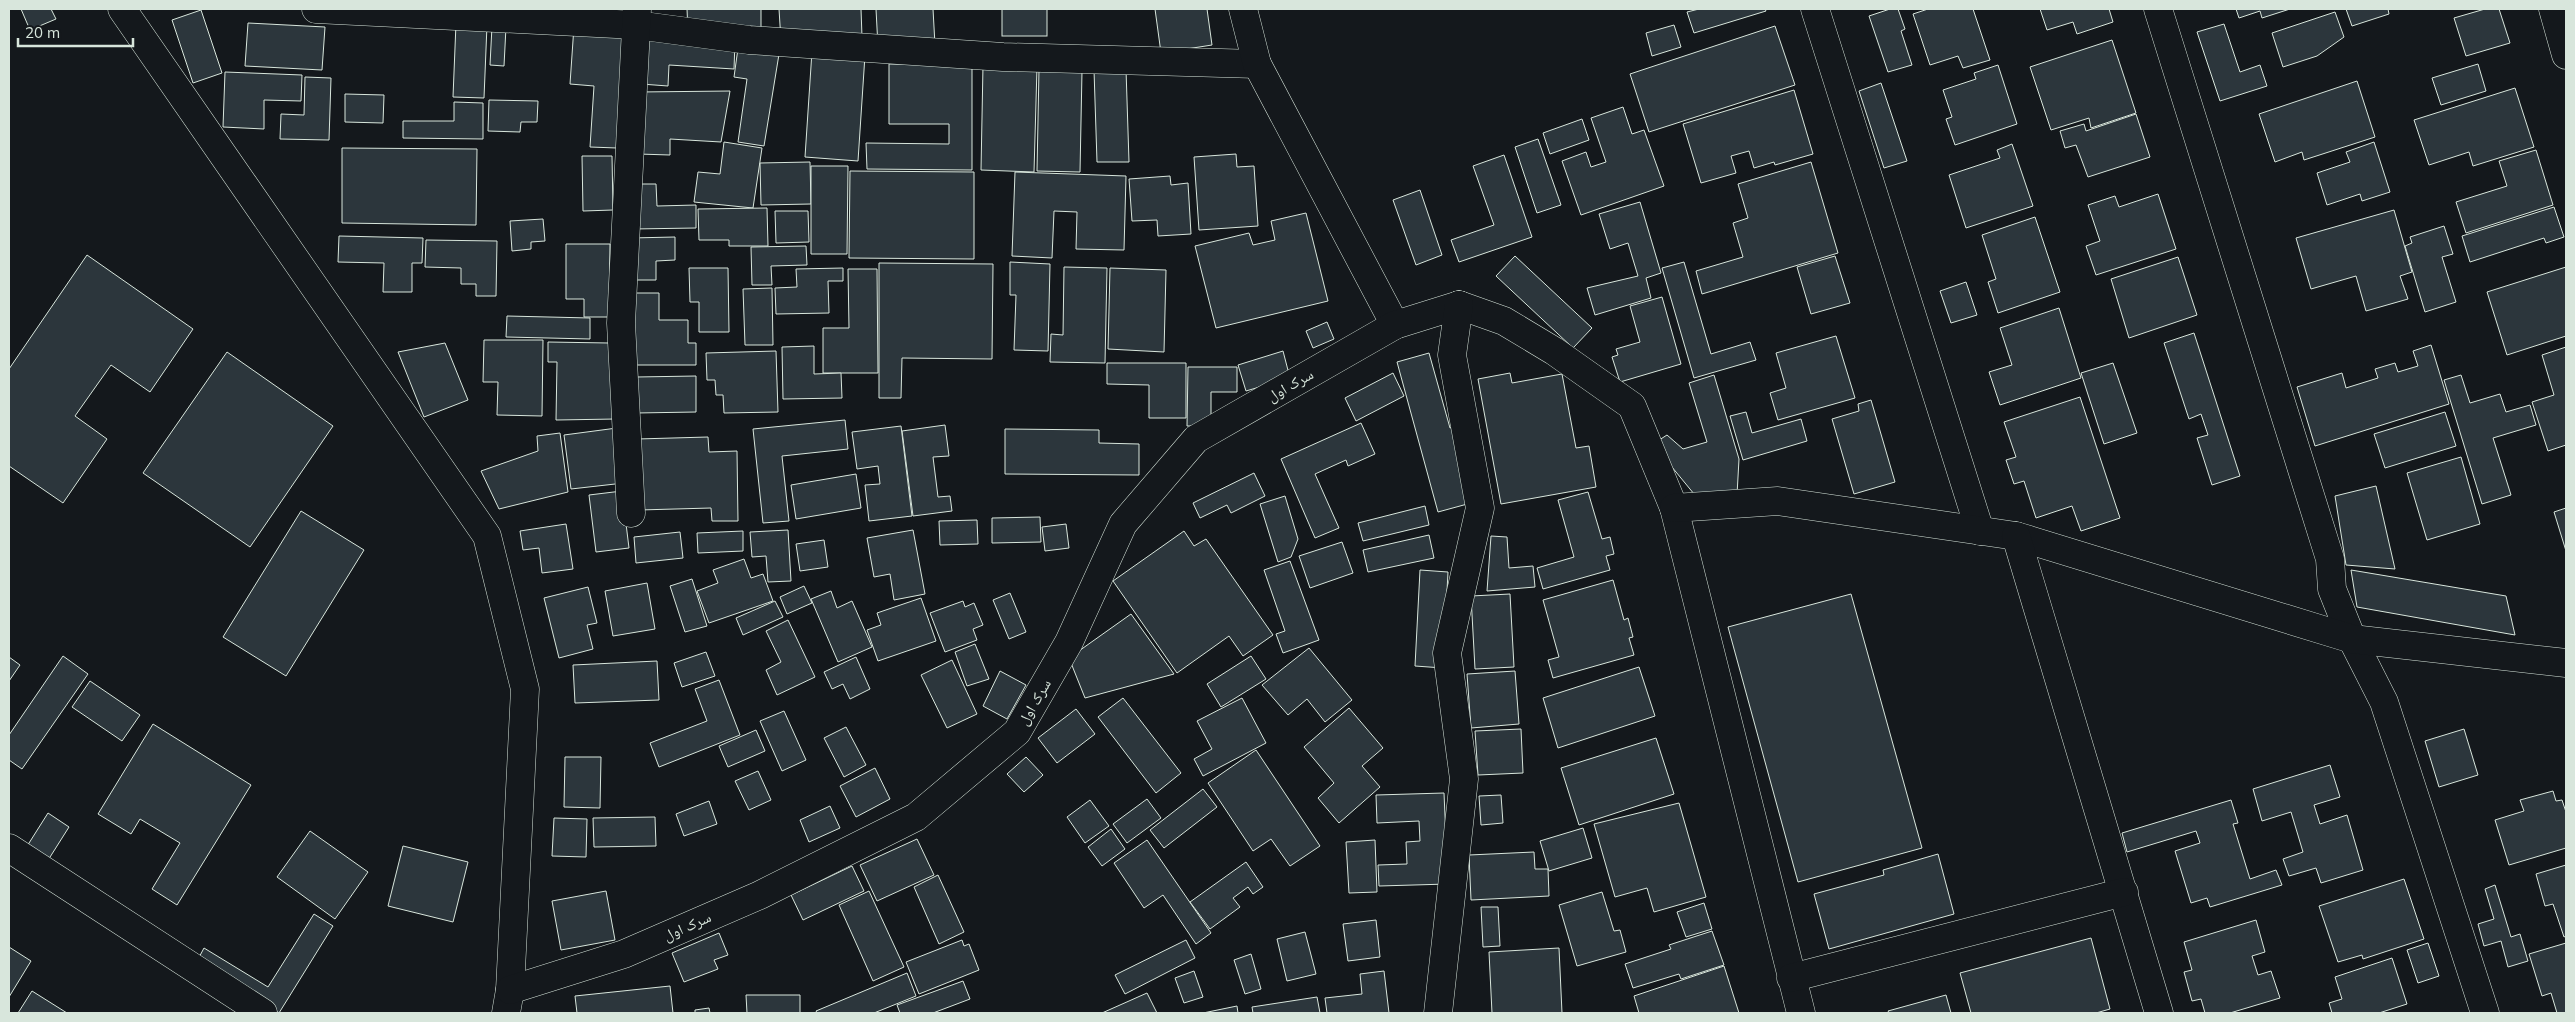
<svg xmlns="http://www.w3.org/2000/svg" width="2575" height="1022" font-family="Mulish,'Noto Naskh Arabic',sans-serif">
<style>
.building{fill:#2c363c;stroke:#d8e6dc}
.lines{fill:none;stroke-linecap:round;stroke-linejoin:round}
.street-casing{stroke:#d8e6dc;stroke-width:29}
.street{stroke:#14181c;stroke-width:28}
.labels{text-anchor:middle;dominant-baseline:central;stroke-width:4;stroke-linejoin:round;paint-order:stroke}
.street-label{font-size:15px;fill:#d8e6dc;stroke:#14181c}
</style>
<rect width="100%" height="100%" fill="#14181c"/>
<g class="building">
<path d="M21,9H51L56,19L30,30Z"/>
<path d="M687,9H761V30L688,31Z"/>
<path d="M779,9H861L862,37L781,41Z"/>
<path d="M876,9H933L935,45L878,47Z"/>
<rect x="1002" y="9" width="45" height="27"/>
<path d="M1155,9H1207L1212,45L1161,53Z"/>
<path d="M1699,9H1765L1766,11L1694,33L1687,12Z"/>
<path d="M1890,9H1898L1905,29L1901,31L1912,65L1888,72L1869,16Z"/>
<path d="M1928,9H1973L1990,60L1963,68L1958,56L1930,65L1913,14Z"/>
<path d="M2040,9H2109L2113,22L2077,34L2073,22L2047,30Z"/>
<path d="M2236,9H2290L2262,18L2260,11L2239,18Z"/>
<path d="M2346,9H2388L2389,14L2352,26Z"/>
<path d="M2485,9H2499L2510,43L2466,56L2454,18Z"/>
<path d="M201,10L222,73L193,83L172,20Z"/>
<path d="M2335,12L2344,37L2317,56L2283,67L2272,33Z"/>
<path d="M248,23L325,27L322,70L245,66Z"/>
<path d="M456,23L487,25L484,98L453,97Z"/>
<path d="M2224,24L2240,72L2260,65L2267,86L2220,101L2197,32Z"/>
<path d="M1674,25L1681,47L1652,56L1646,33Z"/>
<path d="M492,26L506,27L504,66L490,65Z"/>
<path d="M574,26L624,29L617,148L590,147L594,86L570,84Z"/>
<path d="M1775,26L1795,85L1649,132L1630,74Z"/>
<path d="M644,37L735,42L734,69L669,65L668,86L641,84Z"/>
<path d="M2112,40L2136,113L2091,128L2089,118L2051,130L2030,67Z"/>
<path d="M739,41L780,48L764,146L738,142L747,79L734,77Z"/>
<path d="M812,51L865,55L858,161L805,157Z"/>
<path d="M889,64H972V170L867,169L866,143L949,144V124H889Z"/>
<path d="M2478,64L2486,91L2441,105L2432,78Z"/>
<path d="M983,65L1037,67L1034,172L981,170Z"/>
<path d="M1998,65L2017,124L1955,145L1946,119L1952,117L1943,90L1976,79L1974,73Z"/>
<path d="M1039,69L1082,71L1080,172L1037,171Z"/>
<path d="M1126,69L1129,162H1097L1094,70Z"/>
<path d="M225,72L302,75L301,101L264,100V129L223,127Z"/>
<path d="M305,77L331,78L329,140L280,139L281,114L304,115Z"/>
<path d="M2357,81L2375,137L2304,160L2302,152L2275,162L2259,114Z"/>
<path d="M1881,83L1907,161L1884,168L1859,91Z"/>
<path d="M2515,88L2534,147L2473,166L2469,152L2429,165L2414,120Z"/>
<path d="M1794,90L1813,154L1775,165L1774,162L1754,168L1749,151L1731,156L1736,173L1701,183L1683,124Z"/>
<path d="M730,91L721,142L670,139V155L638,154V92Z"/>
<path d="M345,94L384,95L383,123L345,122Z"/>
<path d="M489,100L538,101L537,122H521L520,132L488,131Z"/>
<path d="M454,102L483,103V139L403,138V121H454Z"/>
<path d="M1623,107L1632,134L1644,130L1664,186L1581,215L1562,161L1586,152L1591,167L1606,162L1591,118Z"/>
<path d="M2136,114L2150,157L2088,177L2076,145L2065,148L2060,131L2084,124L2086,131Z"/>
<path d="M1582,119L1589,140L1550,154L1543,133Z"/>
<path d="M1538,139L1561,205L1537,213L1515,147Z"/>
<path d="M724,142L762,148L753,208L694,202L698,172L720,174Z"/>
<path d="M2374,142L2390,192L2362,201L2360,194L2327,205L2317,173L2350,162L2346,152Z"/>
<path d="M2012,144L2033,206L1966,228L1949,175L2000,158L1997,150Z"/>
<path d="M342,148L477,149L476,225L342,223Z"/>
<path d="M2536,150L2553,205L2466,233L2456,202L2507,186L2499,161Z"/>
<path d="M1236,154L1237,167L1254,166L1258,226L1199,230L1194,157Z"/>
<path d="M1504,155L1532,237L1459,262L1451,240L1494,225L1473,166Z"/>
<path d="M582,156H612L613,210L583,211Z"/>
<path d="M810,162L811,204L761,205L760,163Z"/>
<path d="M1811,162L1838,253L1702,294L1696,271L1743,257L1733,223L1748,218L1738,184Z"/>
<path d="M811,166H848L847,254H811Z"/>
<path d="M850,171L974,172V259L849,258Z"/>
<path d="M1015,172L1126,176L1124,250L1076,249L1077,212L1054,211L1052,258L1012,256Z"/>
<path d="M1170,176L1171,185L1188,183L1191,234L1158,236L1157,220L1132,221L1129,179Z"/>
<path d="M632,184H656L657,206L696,205V228L633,229Z"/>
<path d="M1420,190L1442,255L1416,265L1393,200Z"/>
<path d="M2158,194L2176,249L2096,275L2086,246L2100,241L2088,205L2115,196L2119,207Z"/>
<path d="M1640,202L1661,273L1646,278L1651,298L1595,315L1587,288L1638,276L1628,243L1610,249L1599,214Z"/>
<path d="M2554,207L2564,237L2546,243L2544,238L2470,262L2462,236Z"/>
<path d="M767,208L768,246H729V240H699L698,209Z"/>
<path d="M2394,210L2412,272L2400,276L2408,299L2366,311L2356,276L2311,289L2296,238Z"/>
<path d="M775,211H808L809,242L776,243Z"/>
<path d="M1306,213L1328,301L1216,328L1195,246L1249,233L1253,245L1275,240L1271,221Z"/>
<path d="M2035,217L2060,292L1998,313L1988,282L1996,279L1982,235Z"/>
<path d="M543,219L545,241L531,242V249L512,251L510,221Z"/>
<path d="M2444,226L2453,254L2442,257L2456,302L2425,312L2405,246L2412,243L2410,237Z"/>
<path d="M339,236L423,238L422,263H412V292H383L384,263L338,262Z"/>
<path d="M675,237V260L656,261V280H630V238Z"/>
<path d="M426,240L497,241L496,296H476V284H461V268L425,267Z"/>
<path d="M566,244H610L609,317H584V299H566Z"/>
<path d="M806,246L807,265L771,266L772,285H752L751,247Z"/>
<path d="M87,255L193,329L150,392L111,365L75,416L107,439L63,503L9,466V369Z"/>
<path d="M1515,256L1592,328L1573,348L1496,276Z"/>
<path d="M1835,256L1850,303L1811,314L1797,267Z"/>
<path d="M2178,257L2197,315L2129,338L2111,279Z"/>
<path d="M1010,262L1050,264L1048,351L1014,350L1016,295H1010Z"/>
<path d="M1684,262L1711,354L1750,342L1756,360L1694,378L1662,268Z"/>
<path d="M879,263L993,264L992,359L902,358L901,398H879Z"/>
<path d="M1064,267L1107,268L1105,363L1050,362L1051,334L1063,335Z"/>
<path d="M2566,267V336L2507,355L2487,292Z"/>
<path d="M689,268H728L729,332H699V302H690Z"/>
<path d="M843,268V281H828L829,313L776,314L775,288L797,287L796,269Z"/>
<path d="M1110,268L1166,270L1164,352L1108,349Z"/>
<path d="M848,269H877L878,373H823V328H849Z"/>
<path d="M1966,282L1977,315L1951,323L1940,291Z"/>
<path d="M772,288L773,345H745L743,289Z"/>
<path d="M631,293H659V320H688V343H696V365H631Z"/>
<path d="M1662,297L1681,364L1620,382L1612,357L1618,355L1616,349L1640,342L1630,306Z"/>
<path d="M2059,308L2081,378L2000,405L1989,372L2012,365L2000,328Z"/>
<path d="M507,316L590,318V339L506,337Z"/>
<path d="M1327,322L1334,339L1313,348L1306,331Z"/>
<path d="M2194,333L2240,476L2212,485L2197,438L2208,435L2201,414L2189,419L2164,343Z"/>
<path d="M1836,336L1855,398L1778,420L1770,393L1786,388L1776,353Z"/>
<path d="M484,340H543L542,416L497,415L498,382H483Z"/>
<path d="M548,342L609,343L616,419L556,420L557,362H548Z"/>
<path d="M445,343L468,400L424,417L398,352Z"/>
<path d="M2431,345L2449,404L2315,446L2297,387L2342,373L2346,388L2378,378L2375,369L2395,363L2398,372L2418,366L2413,351Z"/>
<path d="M814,346V374L841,373L842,398L783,399L782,347Z"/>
<path d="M2566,347V445L2548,451L2532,402L2554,395L2542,355Z"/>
<path d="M776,351L778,412L724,413L723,395H716L715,380H707L706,353Z"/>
<path d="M1283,351L1290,378L1246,391L1238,365Z"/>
<path d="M227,352L333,426L250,547L143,473Z"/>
<path d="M1429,353L1450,428L1457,425L1471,503L1438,512L1397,362Z"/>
<path d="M1107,363H1186V418H1149V385L1107,384Z"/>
<path d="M2113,363L2137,433L2104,444L2081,373Z"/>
<path d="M1188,367H1237V392H1211V426H1187Z"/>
<path d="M1393,373L1404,396L1356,421L1345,398Z"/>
<path d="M1510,373L1512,383L1562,374L1576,448L1589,446L1596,487L1501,504L1478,379Z"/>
<path d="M1714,375L1739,459L1737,495L1699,500L1653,444L1667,435L1683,449L1707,442L1689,383Z"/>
<path d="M2461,375L2470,403L2500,394L2506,412L2530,405L2536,425L2493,438L2511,495L2482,504L2444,380Z"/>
<path d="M696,376V412L636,413V377Z"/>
<path d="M2080,397L2120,518L2081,531L2072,506L2036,518L2024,481L2014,484L2006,460L2016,457L2004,422Z"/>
<path d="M1871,400L1895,482L1854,494L1832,419L1859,411L1858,404Z"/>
<path d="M1746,412L1752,433L1801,419L1807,441L1743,460L1730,416Z"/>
<path d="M2445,412L2456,446L2385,468L2374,434Z"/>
<path d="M845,420L848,449L782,456L789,521L763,523L753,429Z"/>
<path d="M1361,423L1375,454L1348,466L1346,460L1315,474L1339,528L1315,538L1281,459Z"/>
<path d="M945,425L949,456L933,457L938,497L950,496L952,511L913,516L902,431Z"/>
<path d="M901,426L912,516L869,521L865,485L880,484L878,466L857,469L852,432Z"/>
<path d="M617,428L624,483L571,489L564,435Z"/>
<path d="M1005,429L1099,430V443L1139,444V475L1005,474Z"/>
<path d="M560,433L568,492L499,509L481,471L538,451L537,436Z"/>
<path d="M708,437L709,452L737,451L738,521H712L711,508L639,510L637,439Z"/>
<path d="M2461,457L2480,524L2427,540L2407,473Z"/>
<path d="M1254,473L1265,496L1231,513L1227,505L1200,518L1193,503Z"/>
<path d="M856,474L861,508L796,519L791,485Z"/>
<path d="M2376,486L2395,569L2346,565L2335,496Z"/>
<path d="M622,491L629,548L596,552L589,495Z"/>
<path d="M1588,492L1602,539L1610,537L1614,554L1606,556L1610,570L1543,589L1537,568L1574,557L1558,500Z"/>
<path d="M1285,496L1298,539L1291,557L1278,562L1260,504Z"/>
<path d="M1425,506L1429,525L1363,541L1358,523Z"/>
<path d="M2566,508V551L2554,512Z"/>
<path d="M301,511L364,550L286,676L223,637Z"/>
<path d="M1040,517L1041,542L992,543V518Z"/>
<path d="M977,520L978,544L940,545L939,521Z"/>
<path d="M566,524L573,569L542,573L539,548L523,550L520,531Z"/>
<path d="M1066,524L1069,548L1045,551L1042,527Z"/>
<path d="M788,530L791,581L768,582L766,556L752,557L750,532Z"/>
<path d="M913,530L925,594L894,600L890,574L874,577L867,538Z"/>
<path d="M743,531V551L698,553L697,533Z"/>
<path d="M1184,531L1194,546L1206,539L1273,635L1243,656L1229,636L1177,673L1113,581Z"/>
<path d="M680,532L683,558L636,563L634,537Z"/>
<path d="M1429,535L1434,558L1368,572L1363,550Z"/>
<path d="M1491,536L1507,537L1509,568L1533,566L1535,587L1487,591Z"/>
<path d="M824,540L828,567L800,571L796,544Z"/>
<path d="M1342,542L1353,573L1310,588L1299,556Z"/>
<path d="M744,559L751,578L763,574L773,601L709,623L697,591L718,583L713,570Z"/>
<path d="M1290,561L1319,640L1283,653L1276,634L1285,631L1264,570Z"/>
<path d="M1420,570L1448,572L1443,668L1415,666Z"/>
<path d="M2351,570L2506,596L2515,635L2357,607Z"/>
<path d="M692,579L707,626L685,632L670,586Z"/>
<path d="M1613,580L1624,620L1628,618L1633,637L1629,638L1634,655L1553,678L1548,660L1559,657L1543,600Z"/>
<path d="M647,583L655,629L613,636L605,591Z"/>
<path d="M804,586L812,603L787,614L780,597Z"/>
<path d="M588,587L597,623L587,625L593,649L559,658L544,598Z"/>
<path d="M831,591L837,608L852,601L872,647L838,662L811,599Z"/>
<path d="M1010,593L1026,632L1009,639L993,600Z"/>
<path d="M1510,594L1514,667L1475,669L1471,596Z"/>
<path d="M1851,594L1922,848L1798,882L1728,627Z"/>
<path d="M921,598L936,641L878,661L867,630L881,625L877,613Z"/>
<path d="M775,601L783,617L743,635L736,618Z"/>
<path d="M963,601L965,607L974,603L983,625L973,629L977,640L945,652L930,613Z"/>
<path d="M1131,614L1174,674L1085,698L1069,658Z"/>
<path d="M788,620L815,677L777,695L766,670L781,662L766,631Z"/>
<path d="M975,644L989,679L967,686L955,652Z"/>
<path d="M1309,648L1352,700L1325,722L1307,699L1288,715L1262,685Z"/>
<path d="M706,652L715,676L682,687L674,663Z"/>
<path d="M63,656L88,674L22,769L9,760V735Z"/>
<path d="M1251,656L1266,679L1221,707L1207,684Z"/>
<path d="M9,657L20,665L9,681Z"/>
<path d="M856,657L870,689L850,699L843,684L832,689L824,672Z"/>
<path d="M952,660L977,714L947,728L921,675Z"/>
<path d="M657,661L659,700L575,703L573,665Z"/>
<path d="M1639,667L1655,716L1558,748L1543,698Z"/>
<path d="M1000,671L1026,685L1007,719L983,706Z"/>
<path d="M1515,671L1519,724L1471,728L1467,674Z"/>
<path d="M719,680L740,735L659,767L650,743L707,721L695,689Z"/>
<path d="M90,681L140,715L122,741L72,707Z"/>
<path d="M1123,698L1181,773L1156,793L1098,717Z"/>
<path d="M1242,698L1266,743L1203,776L1194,759L1212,749L1197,721Z"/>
<path d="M1349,708L1383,748L1362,766L1380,787L1339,823L1318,798L1334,783L1304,747Z"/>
<path d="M1076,709L1095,734L1057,763L1038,738Z"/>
<path d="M784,711L806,760L782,771L760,721Z"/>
<path d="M153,724L251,785L177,905L152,889L180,843L140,819L131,834L98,814Z"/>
<path d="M846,727L866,765L844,777L824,738Z"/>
<path d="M1521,729L1523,773L1478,775L1475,731Z"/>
<path d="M2464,729L2478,775L2439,787L2425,741Z"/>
<path d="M756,730L765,751L728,767L719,746Z"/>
<path d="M1656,738L1674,794L1579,825L1561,768Z"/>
<path d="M1256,750L1320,846L1290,866L1271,839L1253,851L1208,783Z"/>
<path d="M565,757H601L600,808L564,807Z"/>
<path d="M1026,757L1043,775L1024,792L1007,774Z"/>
<path d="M2330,765L2340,797L2314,805L2320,824L2347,815L2363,870L2321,883L2316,868L2289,876L2283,859L2303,852L2291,812L2262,821L2253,789Z"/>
<path d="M875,768L890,799L856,817L840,786Z"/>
<path d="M758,771L771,800L749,810L735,781Z"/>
<path d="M1203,789L1217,807L1164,848L1150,830Z"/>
<path d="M2553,791L2556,801L2562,800L2566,812V848L2509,865L2495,820L2524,811L2520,800Z"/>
<path d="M1444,793L1448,884L1379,886L1378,865L1407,864L1406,842L1420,841L1419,821L1377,823L1376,795Z"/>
<path d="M1501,795L1503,823L1481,825L1479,796Z"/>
<path d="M1147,799L1161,818L1127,843L1113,824Z"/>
<path d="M1090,800L1109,826L1085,843L1067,817Z"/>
<path d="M2231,800L2238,823L2233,824L2250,879L2276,870L2282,885L2210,907L2207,898L2191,903L2175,851L2200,843L2196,831L2127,852L2122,833Z"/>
<path d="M709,801L717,824L684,836L676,814Z"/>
<path d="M1679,803L1706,897L1654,912L1647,888L1615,897L1594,824Z"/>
<path d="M830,806L840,828L809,842L800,820Z"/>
<path d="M48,813L69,827L45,865L24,851Z"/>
<path d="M655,817L656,846L594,847L593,818Z"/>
<path d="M554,818L587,819L586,857L552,856Z"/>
<path d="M1583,828L1592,858L1549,871L1540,841Z"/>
<path d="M1111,829L1125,849L1102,866L1088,847Z"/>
<path d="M310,831L368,872L335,919L277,877Z"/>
<path d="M917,839L934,875L877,901L860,865Z"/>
<path d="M1147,840L1211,933L1196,944L1163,895L1144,908L1114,863Z"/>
<path d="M1375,840L1377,892L1349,893L1346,842Z"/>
<path d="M403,846L468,862L453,922L388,906Z"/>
<path d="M1534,852L1535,869H1548L1549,896L1471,900L1469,855Z"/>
<path d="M1938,854L1954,914L1829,949L1814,894L1884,875L1883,870Z"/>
<path d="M1246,862L1263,887L1253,894L1248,887L1233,898L1240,907L1210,929L1190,902Z"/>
<path d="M2566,865V936L2564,937L2553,904L2545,906L2536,874Z"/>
<path d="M852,866L864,891L803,920L791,895Z"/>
<path d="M938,875L964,932L939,944L914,887Z"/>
<path d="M2404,879L2424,939L2363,959L2362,955L2338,962L2319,906Z"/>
<path d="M2495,885L2511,937L2520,934L2528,961L2508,967L2501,941L2484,946L2478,924L2494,919L2485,889Z"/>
<path d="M606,891L615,940L561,950L552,901Z"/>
<path d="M869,891L904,967L873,981L839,905Z"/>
<path d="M1602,892L1614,931L1620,930L1626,952L1577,966L1559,905Z"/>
<path d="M1704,903L1712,929L1686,937L1677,912Z"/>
<path d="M1481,907H1498L1500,946L1483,947Z"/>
<path d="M314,914L333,926L279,1013L196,963L204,948L268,987Z"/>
<path d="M1376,920L1380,957L1348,961L1343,924Z"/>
<path d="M2256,920L2265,952L2252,956L2258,975L2271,971L2280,998L2230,1013H2205L2201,999L2192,1001L2184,972L2192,970L2184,942Z"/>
<path d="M1712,931L1724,965L1681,979L1679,974L1633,988L1625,964L1671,949L1669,945Z"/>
<path d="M1305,932L1316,974L1287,981L1277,939Z"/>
<path d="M719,933L728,955L714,960L718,969L684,982L672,953Z"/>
<path d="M2091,938L2110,1009L2096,1013H1971L1960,973Z"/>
<path d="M962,940L964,946L969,944L979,970L919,994L906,962Z"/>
<path d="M1186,940L1195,958L1125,994L1115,975Z"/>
<path d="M2428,943L2439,976L2418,983L2407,950Z"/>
<path d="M2566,943V1013H2557L2551,993L2542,996L2529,954Z"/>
<path d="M9,947L31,961L9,997Z"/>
<path d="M1559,948L1562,1013H1492L1489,952Z"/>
<path d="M1251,954L1261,989L1245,994L1234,960Z"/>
<path d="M2392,958L2407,1004L2379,1013H2332L2329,1003L2342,999L2335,977Z"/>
<path d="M1724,966L1739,1013H1639L1634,996Z"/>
<path d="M1194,971L1203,997L1184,1003L1175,978Z"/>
<path d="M1384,971L1389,1013H1327L1325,998L1362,994L1360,974Z"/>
<path d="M907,973L916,996L874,1013H817L816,1011Z"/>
<path d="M963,981L970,999L933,1013H900L897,1005Z"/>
<path d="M670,986L673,1013H577L575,996Z"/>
<path d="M32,991L67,1013H18Z"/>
<path d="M1147,993L1157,1013H1102Z"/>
<path d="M746,995H800V1013H747Z"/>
<path d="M1946,995L1951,1013H1889L1888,1011Z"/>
<path d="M1317,997L1320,1013H1253L1252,1007Z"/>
<path d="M1237,1006L1238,1013H1203Z"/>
<path d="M709,1008L710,1013H695V1010Z"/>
</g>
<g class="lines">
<g class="street-casing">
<g id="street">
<path d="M122,9L487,536L525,689L510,990L506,1013"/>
<path d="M316,9L636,25L749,40L1003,57L1257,64"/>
<path d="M1243,9L1257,64L1395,325"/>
<path d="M1815,9L1980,531"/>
<path d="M2158,9L2330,559L2332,589L2352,639L2384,702L2485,1013"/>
<path d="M2553,9L2566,55"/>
<path d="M1459,305L1504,321L1554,351L1632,406L1674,508L1801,1013"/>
<path d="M1674,508L1778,501L2016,536L2352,639L2566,663"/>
<path d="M631,513L621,323L637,9"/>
<path d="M2016,536L2159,1013"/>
<path d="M9,848L263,1013"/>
<path d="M1791,978L2124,892"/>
<path d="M510,990L624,954L760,895L916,817L1017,732L1069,642L1123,524L1196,439L1395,325L1459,305"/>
<path d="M1438,1013L1464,779L1447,653L1480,508L1452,355L1459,305"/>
</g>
</g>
<use href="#street" class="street"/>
</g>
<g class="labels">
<g class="street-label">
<text transform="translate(1290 385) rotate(-30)">سرک اول</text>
<text transform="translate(1034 702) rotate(-60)">سرک اول</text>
<text transform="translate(687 926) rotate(-24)">سرک اول</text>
</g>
</g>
<rect width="2575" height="1022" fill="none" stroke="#d8e6dc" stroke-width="20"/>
<path d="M18 38v8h115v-8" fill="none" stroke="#d8e6dc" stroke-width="2.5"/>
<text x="25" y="38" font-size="15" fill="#d8e6dc" stroke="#14181c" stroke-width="4" paint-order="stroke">20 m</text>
</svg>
